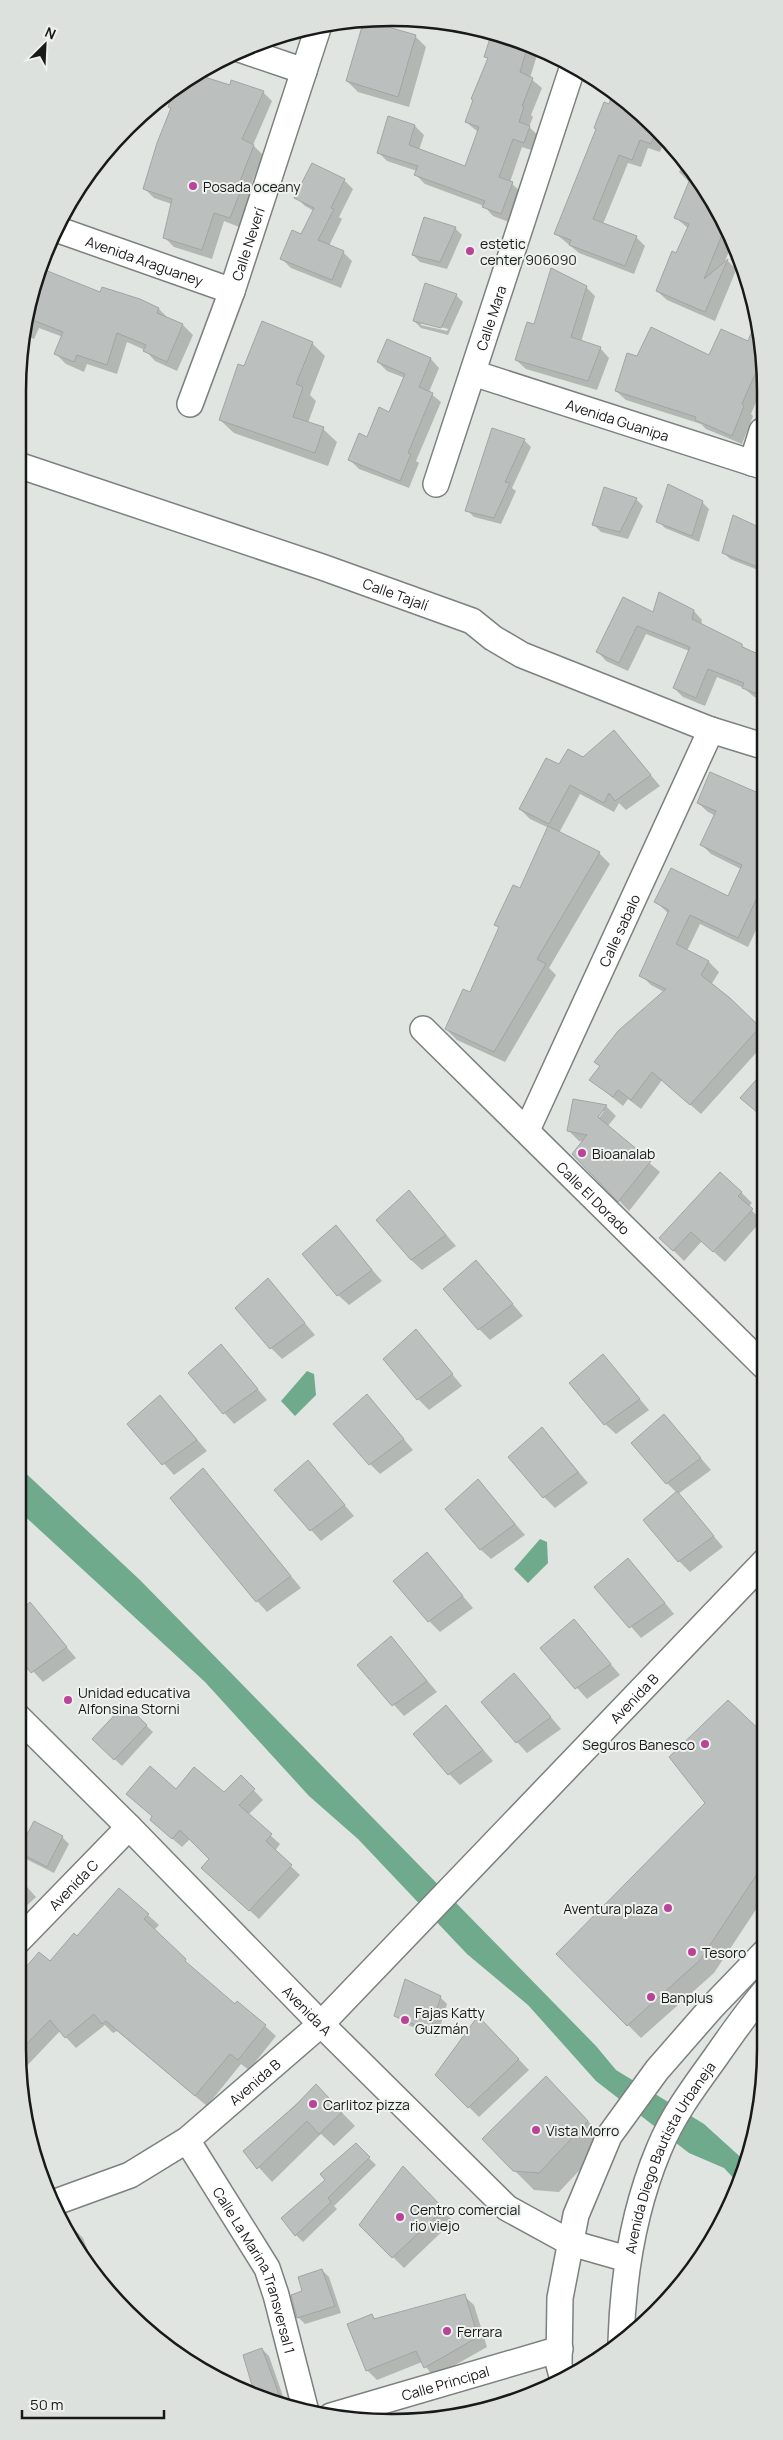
<svg xmlns="http://www.w3.org/2000/svg" width="783" height="2440" font-family="Manrope,sans-serif">
<style>
.water{fill:#70aa8d}
.shadow{fill:#0003;fill-rule:evenodd}
.building{fill:#bbbfbd;stroke:#a1a5a3}
.lines{fill:none;stroke-linecap:round;stroke-linejoin:round}
.minor-casing{stroke:#7c807e;stroke-width:28}
.minor{stroke:#fff;stroke-width:25}
.poi-dot{fill:#bb4397;stroke:#eef2ef;stroke-width:2}
.labels{text-anchor:middle;dominant-baseline:central;stroke-width:4;stroke-linejoin:round;paint-order:stroke}
.poi-label{font-size:14px;fill:#181918;stroke:#eef2ef;text-anchor:start}
.street-label{font-size:14px;fill:#181918;stroke:#eef2ef}
.rim{fill:none;stroke:#181918;stroke-width:2.5}
</style>
<rect width="100%" height="100%" fill="#e0e5e2"/>
<g class="water">
<path d="M307,1371L314,1374L316,1395L295,1416L281,1401Z"/>
<path d="M18,1466L140,1580L596,2046L616,2070L704,2124L746,2162L739,2184L724,2168L689,2153L596,2081L528,2005L467,1954L358,1839L309,1796L205,1682L18,1510Z"/>
<path d="M540,1539L547,1542L548,1563L528,1583L514,1569Z"/>
</g>
<g class="shadow">
<path d="M492,35L538,52L530,78L542,88L531,115L533,117L529,127L539,136L534,151L522,147L510,182L522,193L511,223L493,216L484,206L425,184L416,175L417,171L387,161L378,152L415,126L424,135L419,150L465,167L478,132L466,122L489,60L486,57Z"/>
<path d="M415,36L426,47L409,107L358,92L347,81Z"/>
<path d="M194,75L231,87L263,92L272,101L253,145L263,155L249,190L252,193L239,227L224,221L212,259L174,247L165,238L172,204L154,198L145,189L172,109L170,107L176,87Z"/>
<path d="M613,96L665,139L660,152L648,148L641,167L628,163L603,224L636,237L645,246L634,274L579,253L556,234Z"/>
<path d="M684,161L727,226L732,243L724,264L728,261L735,268L737,267L730,259L735,254L741,272L737,268L715,321L667,300L657,291L689,229L675,217L689,182L679,172Z"/>
<path d="M344,180L353,189L339,217L342,219L329,246L343,252L352,261L341,288L291,268L282,259L302,235L314,211L305,206L296,197Z"/>
<path d="M425,218L455,228L462,235L447,269L420,262L413,255Z"/>
<path d="M40,269L101,294L159,309L169,319L183,325L193,335L177,371L155,361L145,350L127,342L117,374L87,364L84,372L66,364L56,354L63,337L39,328L34,339L23,335L25,318Z"/>
<path d="M586,287L595,296L581,342L600,348L609,358L597,390L526,369L516,360L535,326Z"/>
<path d="M456,295L463,302L448,335L421,328L414,321ZM421,322L448,329L447,331L421,325Z"/>
<path d="M759,332L762,342V388L751,414L753,416L742,444L706,429L701,424L626,400L616,391L748,343Z"/>
<path d="M387,341L431,359L439,368L429,392L441,402L416,461L419,463L409,488L359,469L350,460L390,413L405,378L387,371L378,362Z"/>
<path d="M312,343L325,356L310,395L316,401L308,423L323,429L337,442L328,466L234,433L220,420L245,368Z"/>
<path d="M524,440L531,447L512,488L516,491L501,524L474,517L467,510Z"/>
<path d="M636,499L643,506L628,539L601,532L594,525Z"/>
<path d="M702,502L709,509L699,542L665,528L658,521Z"/>
<path d="M763,531V572L730,559L723,552Z"/>
<path d="M694,611L702,620L701,625L763,657V701L753,696L744,688L717,677L705,706L683,697L674,688L689,651L646,634L628,671L606,661L598,652L654,614Z"/>
<path d="M623,742L660,786L626,810L619,803L614,812L580,794L559,833L599,853L610,864L549,968L556,975L505,1062L457,1040L446,1029L470,994L500,929L496,925L521,890L549,828L530,819L520,809L560,766Z"/>
<path d="M710,774L763,796V915L748,947L700,924L687,951L709,962L719,972L711,985L764,1032V1044L701,1114L662,1080L641,1109L628,1099L623,1106L591,1080L601,1067L596,1062L664,992L651,985L641,975L669,914L656,902L728,897L741,869L711,854L701,844L716,816L708,812L698,803Z"/>
<path d="M606,1106L616,1116L607,1127L660,1172L629,1211L574,1154L583,1142L579,1141L569,1131ZM600,1111H604L595,1123Z"/>
<path d="M409,1192L456,1246L422,1270L411,1260Z"/>
<path d="M741,1192L752,1203L748,1207L762,1220L725,1262L702,1241L684,1261L661,1238Z"/>
<path d="M335,1227L382,1281L349,1305L338,1295Z"/>
<path d="M476,1261L523,1316L490,1340L479,1329Z"/>
<path d="M268,1280L315,1335L282,1359L271,1348Z"/>
<path d="M416,1331L462,1386L429,1410L418,1399Z"/>
<path d="M221,1346L267,1400L234,1424L189,1373Z"/>
<path d="M613,1367L649,1410L616,1434L605,1424Z"/>
<path d="M160,1396L207,1451L174,1475L129,1424Z"/>
<path d="M377,1407L413,1450L380,1474L370,1464Z"/>
<path d="M664,1415L711,1470L678,1494L723,1547L690,1572L679,1561L677,1493L667,1483Z"/>
<path d="M552,1440L588,1483L555,1508L544,1497Z"/>
<path d="M308,1462L354,1516L321,1541L311,1530Z"/>
<path d="M203,1470L301,1588L267,1612L257,1601Z"/>
<path d="M478,1481L525,1535L491,1559L480,1549Z"/>
<path d="M426,1553L473,1608L440,1632L429,1621Z"/>
<path d="M638,1570L674,1614L641,1638L596,1587Z"/>
<path d="M30,1604L76,1658L43,1682L18,1655V1615Z"/>
<path d="M574,1621L620,1675L587,1699L542,1649Z"/>
<path d="M391,1638L437,1692L404,1716L359,1666Z"/>
<path d="M514,1674L561,1729L527,1753L517,1742Z"/>
<path d="M125,1705L153,1732L122,1766L93,1739Z"/>
<path d="M446,1707L493,1761L460,1785L449,1774Z"/>
<path d="M765,1736V1896L714,1973L641,2038L557,1954L707,1803Z"/>
<path d="M241,1777L263,1800L248,1815L280,1844L275,1851L300,1875L259,1919L213,1878L211,1859L190,1839L182,1847L161,1829L176,1791L224,1794Z"/>
<path d="M62,1837L69,1844L54,1873L26,1859L19,1852Z"/>
<path d="M18,1877L36,1897L18,1914Z"/>
<path d="M148,1915L159,1925L154,1930L195,1971L235,2006L265,2026L276,2036L249,2070L241,2064L207,2106L117,2031L113,2033L105,2025L76,2048L60,2031L22,2071L20,2069L18,2048V1995L20,1992L18,1990V1978L39,1953L50,1963L77,1938Z"/>
<path d="M440,1997L447,2004L437,2037L403,2023L396,2016Z"/>
<path d="M489,2028L529,2070L479,2117L436,2075Z"/>
<path d="M316,2086L355,2126L334,2146L321,2134L272,2182L244,2151Z"/>
<path d="M565,2097L607,2141L559,2192L534,2190L514,2170Z"/>
<path d="M356,2145L376,2165L334,2206L337,2209L303,2242L296,2235L327,2180Z"/>
<path d="M414,2178L453,2221L404,2268L361,2225Z"/>
<path d="M76,2231L83,2238L96,2271L71,2232Z"/>
<path d="M322,2270L329,2277L341,2313L305,2324L298,2317L304,2292Z"/>
<path d="M464,2296L474,2305L487,2347L434,2377L422,2362L377,2380L367,2370L371,2316L376,2320Z"/>
<path d="M262,2349L269,2356L285,2402L256,2393L245,2356Z"/>
</g>
<g class="building">
<path d="M364,20L416,35L398,97L346,81Z"/>
<path d="M491,35L527,48L520,72L533,78L522,106L524,107L519,122L530,126L524,143L513,139L499,177L513,182L501,214L482,207L485,201L414,175L418,166L377,153L388,116L415,125L409,145L465,166L479,127L465,122L473,100L471,99L488,58L484,57Z"/>
<path d="M195,74L230,85L231,80L264,91L242,139L254,145L240,181L244,182L230,218L214,213L202,250L163,238L172,199L143,189L157,143L171,108L168,107L175,88Z"/>
<path d="M612,95L656,131L651,144L640,140L632,160L619,155L593,219L637,236L625,266L569,245L571,240L554,234L596,129L594,128L604,102L609,104Z"/>
<path d="M312,163L345,179L331,208L334,209L318,240L344,251L332,280L280,259L292,230L301,234L314,208L294,198Z"/>
<path d="M692,174L726,225L704,279L728,259L705,312L656,291L672,251L676,253L689,224L674,218Z"/>
<path d="M424,217L456,227L440,262L412,255Z"/>
<path d="M40,268L100,292L102,287L140,299L159,308L157,313L183,324L167,362L143,351L146,345L117,333L107,365L77,355L74,362L54,354L63,332L25,317Z"/>
<path d="M551,268L587,286L571,337L601,347L588,381L515,360L527,322L534,324Z"/>
<path d="M425,283L457,294L441,328L413,321Z"/>
<path d="M262,321L313,342L296,384L303,387L293,417L324,427L315,453L219,420L238,364L244,366Z"/>
<path d="M756,321L762,342V358L742,404L744,406L732,436L695,420L696,417L615,391L627,353L637,356L651,327L709,355L721,329L748,341Z"/>
<path d="M387,339L431,358L419,387L433,393L408,453L411,454L400,481L348,460L359,433L367,437L379,407L389,412L405,374L377,362Z"/>
<path d="M492,428L525,439L505,482L510,483L494,518L465,511Z"/>
<path d="M668,484L703,501L692,536L656,522Z"/>
<path d="M604,487L637,498L620,532L592,525Z"/>
<path d="M733,515L763,529V551L758,567L722,553Z"/>
<path d="M659,592L694,610L692,619L742,644V647L763,656V696L742,688L744,683L708,669L696,698L673,688L690,647L637,626L619,663L596,652L623,597L653,612Z"/>
<path d="M614,730L651,775L615,801L609,793L604,803L570,785L549,824L519,809L546,758L559,764L568,749L583,757Z"/>
<path d="M710,772L763,795V885L738,938L690,915L676,944L709,961L701,975L730,998L760,1027L690,1105L652,1072L631,1100L618,1090L613,1097L589,1080L600,1066L594,1062L618,1031L666,989L639,976L669,910L654,902L671,868L728,896L742,865L700,845L716,811L697,803Z"/>
<path d="M548,826L600,852L537,959L546,964L494,1052L445,1029L463,989L470,992L499,927L494,925L513,885L520,888Z"/>
<path d="M764,1071V1118L740,1098Z"/>
<path d="M573,1099L607,1105L598,1117L651,1161L618,1202L572,1154L587,1135L567,1131Z"/>
<path d="M720,1172L742,1192L738,1196L753,1209L713,1252L691,1232L673,1251L659,1238Z"/>
<path d="M409,1190L446,1235L411,1260L376,1220Z"/>
<path d="M336,1225L372,1270L337,1296L302,1254Z"/>
<path d="M476,1260L513,1304L478,1330L443,1289Z"/>
<path d="M268,1278L305,1323L270,1349L235,1308Z"/>
<path d="M416,1329L453,1374L417,1400L383,1359Z"/>
<path d="M221,1344L258,1389L223,1414L188,1373Z"/>
<path d="M603,1354L640,1399L604,1425L569,1383Z"/>
<path d="M367,1394L404,1439L369,1465L333,1424Z"/>
<path d="M160,1395L197,1440L162,1465L127,1424Z"/>
<path d="M664,1414L701,1458L666,1484L631,1443Z"/>
<path d="M542,1427L578,1472L543,1498L508,1457Z"/>
<path d="M308,1460L345,1505L310,1531L274,1490Z"/>
<path d="M203,1468L291,1576L256,1602L170,1498Z"/>
<path d="M478,1479L515,1524L480,1550L445,1509Z"/>
<path d="M677,1491L714,1536L678,1562L643,1520Z"/>
<path d="M427,1552L463,1596L428,1622L393,1581Z"/>
<path d="M628,1558L665,1603L629,1628L594,1587Z"/>
<path d="M30,1602L67,1647L31,1673L18,1656V1613Z"/>
<path d="M574,1619L611,1664L575,1689L540,1648Z"/>
<path d="M391,1636L427,1681L392,1706L357,1665Z"/>
<path d="M514,1673L551,1717L516,1743L481,1702Z"/>
<path d="M728,1700L765,1735V1862L700,1960L627,2026L556,1954L705,1803L669,1757Z"/>
<path d="M125,1704L147,1725L114,1760L92,1739Z"/>
<path d="M446,1705L483,1750L448,1775L413,1734Z"/>
<path d="M150,1766L176,1789L194,1767L224,1792L241,1775L255,1789L239,1805L272,1834L266,1841L292,1865L249,1911L201,1868L209,1859L180,1830L172,1839L150,1820L152,1816L126,1794Z"/>
<path d="M34,1821L63,1836L47,1867L18,1852Z"/>
<path d="M119,1888L149,1914L144,1919L186,1959L185,1961L235,2004L237,2001L266,2025L238,2060L230,2054L195,2096L106,2021L102,2024L94,2014L65,2038L50,2020L18,2053V1976L39,1952L50,1961L74,1933L77,1936Z"/>
<path d="M405,1979L441,1996L430,2031L394,2016Z"/>
<path d="M478,2016L519,2059L468,2108L435,2075Z"/>
<path d="M546,2076L588,2121L539,2173L513,2171L482,2139Z"/>
<path d="M316,2084L342,2112L319,2134L307,2121L257,2169L243,2151L294,2107Z"/>
<path d="M356,2143L370,2157L328,2198L331,2202L295,2236L281,2218L325,2180L320,2174Z"/>
<path d="M403,2166L444,2209L392,2258L359,2225Z"/>
<path d="M322,2269L335,2306L297,2318L291,2295L302,2291L298,2277Z"/>
<path d="M465,2294L478,2337L424,2368L416,2351L366,2371L347,2324L372,2314L374,2319Z"/>
<path d="M262,2348L281,2400L254,2392L243,2355Z"/>
</g>
<g class="lines">
<g class="minor-casing">
<g id="minor">
<path d="M242,50L304,71"/>
<path id="s1" d="M56,229L232,291"/>
<path id="s2" d="M473,373L762,466"/>
<path id="s3" d="M190,404L232,291L319,25"/>
<path d="M752,463L762,431"/>
<path id="s4" d="M18,465L322,567L472,621L493,638L522,655L711,730L763,746"/>
<path id="s5" d="M436,484L573,66"/>
<path id="s6" d="M423,1029L764,1366"/>
<path id="s7" d="M527,1130L711,730"/>
<path id="s8" d="M18,1717L129,1827L321,2024L507,2208L571,2243L627,2259"/>
<path id="s9" d="M18,1941L129,1827"/>
<path id="s10" d="M187,2140L267,2268L276,2295L305,2408"/>
<path id="s11" d="M53,2203L130,2175L187,2140L321,2024L765,1561"/>
<path id="s12" d="M621,2342C623,2275 633,2211 659,2149C673,2115 694,2087 715,2058C731,2035 747,2012 765,1991"/>
<path d="M562,2376L559,2365L560,2298L576,2215L609,2136L657,2070L712,2007L765,1952"/>
<path id="s13" d="M331,2416L560,2349"/>
</g>
</g>
<use href="#minor" class="minor"/>
</g>
<g class="poi-dot">
<circle cx="193" cy="186" r="5"/>
<circle cx="470" cy="251" r="5"/>
<circle cx="582" cy="1153" r="5"/>
<circle cx="68" cy="1700" r="5"/>
<circle cx="705" cy="1744" r="5"/>
<circle cx="668" cy="1908" r="5"/>
<circle cx="692" cy="1952" r="5"/>
<circle cx="651" cy="1997" r="5"/>
<circle cx="405" cy="2020" r="5"/>
<circle cx="313" cy="2104" r="5"/>
<circle cx="536" cy="2130" r="5"/>
<circle cx="400" cy="2217" r="5"/>
<circle cx="447" cy="2331" r="5"/>
</g>
<g class="labels">
<g class="poi-label">
<text x="203" y="186">Posada oceany</text>
<text x="480" y="243">estetic<tspan x="480" dy="16">center 906090</tspan></text>
<text x="592" y="1153">Bioanalab</text>
<text x="78" y="1692">Unidad educativa<tspan x="78" dy="16">Alfonsina Storni</tspan></text>
<text x="695" y="1744" text-anchor="end">Seguros Banesco</text>
<text x="658" y="1908" text-anchor="end">Aventura plaza</text>
<text x="702" y="1952">Tesoro</text>
<text x="661" y="1997">Banplus</text>
<text x="415" y="2012">Fajas Katty<tspan x="415" dy="16">Guzmán</tspan></text>
<text x="323" y="2104">Carlitoz pizza</text>
<text x="546" y="2130">Vista Morro</text>
<text x="410" y="2209">Centro comercial<tspan x="410" dy="16">rio viejo</tspan></text>
<text x="457" y="2331">Ferrara</text>
</g>
<g class="street-label">
<text stroke="none"><textPath href="#s3" startOffset="170">Calle Neverí</textPath></text>
<text stroke="none"><textPath href="#s1" startOffset="94">Avenida Araguaney</textPath></text>
<text stroke="none"><textPath href="#s5" startOffset="175">Calle Mara</textPath></text>
<text stroke="none"><textPath href="#s2" startOffset="152">Avenida Guanipa</textPath></text>
<text stroke="none"><textPath href="#s4" startOffset="399">Calle Tajalí</textPath></text>
<text stroke="none"><textPath href="#s7" startOffset="220">Calle sabalo</textPath></text>
<text stroke="none"><textPath href="#s6" startOffset="240">Calle El Dorado</textPath></text>
<text stroke="none"><textPath href="#s11" startOffset="778">Avenida B</textPath></text>
<text stroke="none"><textPath href="#s9" startOffset="79">Avenida C</textPath></text>
<text stroke="none"><textPath href="#s8" startOffset="412">Avenida A</textPath></text>
<text stroke="none"><textPath href="#s11" startOffset="238">Avenida B</textPath></text>
<text stroke="none"><textPath href="#s12" startOffset="194">Avenida Diego Bautista Urbaneja</textPath></text>
<text stroke="none"><textPath href="#s10" startOffset="148">Calle La Marina.Transversal 1</textPath></text>
<text stroke="none"><textPath href="#s13" startOffset="119">Calle Principal</textPath></text>
</g>
</g>
<path d="M0 0H783V2440H0ZM391 26H392A365 365 0 0 1 757 391V2049A365 365 0 0 1 392 2414H391A365 365 0 0 1 26 2049V391A365 365 0 0 1 391 26Z" fill="#dde1de" fill-rule="evenodd"/>
<path class="rim" d="M391 26H392A365 365 0 0 1 757 391V2049A365 365 0 0 1 392 2414H391A365 365 0 0 1 26 2049V391A365 365 0 0 1 391 26Z"/>
<g transform="translate(45 45) rotate(24)" stroke="#eef2ef" stroke-width="4" paint-order="stroke">
<path d="M0-4L9 19L0 12L-9 19Z" fill="#181918"/>
<text y="-8" font-size="14" font-weight="bold" text-anchor="middle" fill="#181918">N</text>
</g>
<path d="M22 2410v8h142v-8" fill="none" stroke="#181918" stroke-width="2.5"/>
<text x="30" y="2410" font-size="15" fill="#181918" stroke="#eef2ef" stroke-width="4" paint-order="stroke">50 m</text>
</svg>
